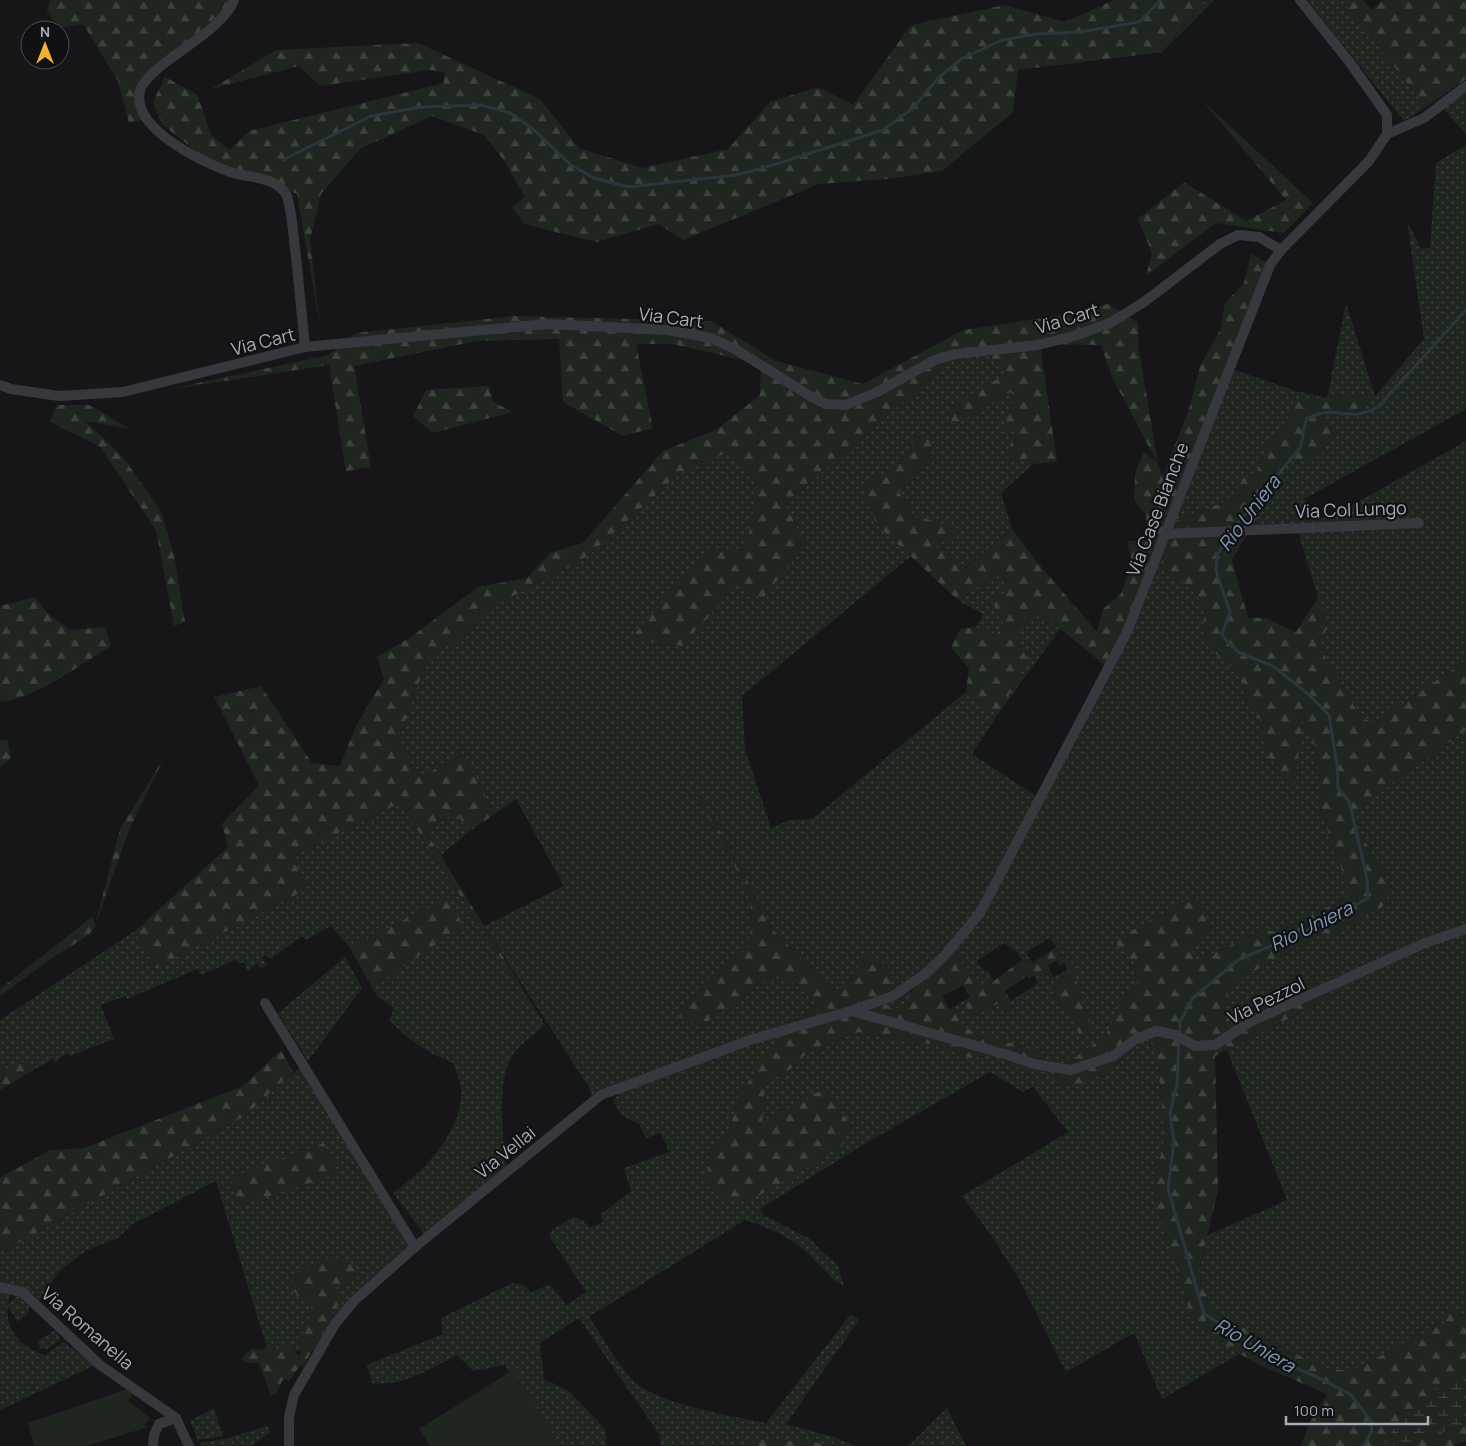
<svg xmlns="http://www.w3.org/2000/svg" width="1466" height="1446" font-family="Manrope,sans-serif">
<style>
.grass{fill:url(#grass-dots)}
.forest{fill:url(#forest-firs)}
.wetland{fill:url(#wetland-marsh)}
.pitch{fill:#1e261f}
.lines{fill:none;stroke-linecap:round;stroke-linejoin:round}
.stream{stroke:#2c353c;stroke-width:3}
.minor{stroke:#37383d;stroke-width:10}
.labels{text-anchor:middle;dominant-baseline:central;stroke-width:4.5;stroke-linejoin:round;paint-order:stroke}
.street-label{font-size:18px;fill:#a8adb8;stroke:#111113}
.water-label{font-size:19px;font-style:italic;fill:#7f9bb3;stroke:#111113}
</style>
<defs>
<pattern id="grass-dots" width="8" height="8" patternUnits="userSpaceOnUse" patternTransform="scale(1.25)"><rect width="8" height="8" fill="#1e261f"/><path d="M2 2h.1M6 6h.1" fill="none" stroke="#3c433d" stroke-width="1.8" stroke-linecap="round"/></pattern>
<pattern id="forest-firs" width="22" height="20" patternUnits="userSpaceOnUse" patternTransform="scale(1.25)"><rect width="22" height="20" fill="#1e261f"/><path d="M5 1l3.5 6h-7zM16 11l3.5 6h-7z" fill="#3c433d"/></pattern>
<pattern id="wetland-marsh" width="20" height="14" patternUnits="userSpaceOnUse" patternTransform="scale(1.25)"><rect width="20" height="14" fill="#1e261f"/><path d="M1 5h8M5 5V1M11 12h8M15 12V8" fill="none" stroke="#3c433d"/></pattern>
</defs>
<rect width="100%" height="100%" fill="#161618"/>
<g class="grass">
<path d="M1204,0H1214L1170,44Z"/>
<path d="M1307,0H1342L1426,107L1404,121Z"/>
<path d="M1466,86V134L1441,106Z"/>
<path d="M1466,145V409L1304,499L1314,518L1333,516L1466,441V660L1375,723L1361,718L1317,643L1330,625L1318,598L1297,528L1248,530L1274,488L1268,486L1279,464L1320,456L1336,431L1319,417L1360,413L1374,396L1294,399L1288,426L1268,443L1256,476L1243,478L1233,499L1169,523L1229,368L1296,391L1327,398L1346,303L1375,396L1424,339L1407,221L1421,249L1430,248L1436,163Z"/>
<path d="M970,344L1010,372L947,411L954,425L1018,387L1004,430L1017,423L1007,457L1033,464L1001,493L1012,529L963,569L932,544L899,492L927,464L932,441L918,432L907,455L889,476L876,522L911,556L742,696L745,749L771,828L789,820L812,819L966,692L997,714L1017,637L1036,609L1060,629L997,715L972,754L1041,799L1117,651L1168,525L1165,570L1186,585L1205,605L1203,638L1222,661L1238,670L1247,705L1260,719L1266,754L1295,786L1302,720L1317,749L1320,809L1351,896L1276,931H1260L1198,961L1189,948L1114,941L1134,962L1137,985L1123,1000L1106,1035L1066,1064L1118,1063L1142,1040L1156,1043L1165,1138L1152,1189L1192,1317L1241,1353L1162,1399L1134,1333L1066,1372L1019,1279L993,1238L962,1196L1068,1132L1033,1087L1023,1092L990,1072L861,1146L760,1209L763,1215L810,1239L823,1253L837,1264L844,1286C829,1279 817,1261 804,1250C787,1235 766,1227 745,1220L589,1317C603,1337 616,1363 633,1380C655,1404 733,1416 766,1423L851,1314L859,1320L786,1424L834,1437L856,1446H825L813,1441L758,1440L745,1446H661L660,1437L653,1425L579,1318L540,1343L544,1379L570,1392L606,1430V1446H556L505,1365L473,1371L457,1355C430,1369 403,1387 372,1383L367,1365L443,1334L441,1318L512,1283L524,1285L531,1293L549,1284L567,1305L586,1292L549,1236L552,1230L573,1217L583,1220L589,1228L603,1222L601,1214L631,1191L624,1168L669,1152L661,1133L646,1138L639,1124L621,1115L613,1100L627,1087L782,1034L736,1106L728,1135L712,1151L761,1123L765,1084L792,1068L808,1052L859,1032L908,1042L931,1044L971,1058L993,1055L1030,1073L1047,1055L959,1026V1016L949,1009L964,1001L971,1017L999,1003L1005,1015L1013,1009L1011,1001L1038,983L1034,975L1040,972L1053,977L1068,970L1052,991L1074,1023L1090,1019L1081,1000L1070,958L1066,960L1050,938L1026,952L1032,963L1022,960L1017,952L1004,943L977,961L985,972L988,970L993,980L984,989L954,952L976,919L945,955L893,996L836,995L769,925L741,868L677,756L749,893L752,921L749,947L674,1015L701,1026L779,971L819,1004L781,1029L592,1097L589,1087L484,926L564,886L516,799L495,814L460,750L423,778L397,744L429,655L466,637L480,614L589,555L680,473L726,453L759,478L749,534L740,554L711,547L682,646L737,585L785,504Z"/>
<path d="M1000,570L1007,584L1005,593L1004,624L995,636L976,627L983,614L959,601Z"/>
<path d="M1466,730V1315L1444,1323L1351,1371L1324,1368L1212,1312L1199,1271L1208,1235L1287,1200L1227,1050L1331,997L1316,980L1229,1024L1226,1009L1229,985L1322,933L1334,934L1392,888L1349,814Z"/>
<path d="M400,803L544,1025C535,1035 523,1042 515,1052C495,1076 503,1138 506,1167L424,1234L393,1193C424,1171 464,1130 461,1089C460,1080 456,1071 453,1063C427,1053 409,1040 389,1020L393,1011L392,1007L377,996L350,948L331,926L306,940L302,936L270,959L266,955L262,958L268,965L261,968L257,964L248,971L244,962L239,964L235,959C226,966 212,969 201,975L198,969L127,999L126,996L101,1005L114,1039L70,1056L69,1053L62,1056L56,1063L53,1059L35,1069C22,1059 14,1065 0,1072V1020L135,931L155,967L307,889L291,856Z"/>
<path d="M456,813L470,831L441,855L425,830Z"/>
<path d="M345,957L362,988L308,1061L278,1013Z"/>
<path d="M911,991L907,1005L897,1009L884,1004Z"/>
<path d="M299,1068L410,1244L409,1250L371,1282L316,1350L268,1352L216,1181L131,1225L118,1238L87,1250L58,1272L40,1300L30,1292L0,1281V1253L245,1116Z"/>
<path d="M0,1290L11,1292C0,1322 15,1346 45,1355L64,1342L93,1363V1366L0,1410Z"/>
<path d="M18,1295L31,1304L27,1314L18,1322L7,1305Z"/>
<path d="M55,1330L61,1339L47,1349H40L38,1341Z"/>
<path d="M214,1408L223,1436L198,1440L190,1421Z"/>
<path d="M947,1408L966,1446H908Z"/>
<path d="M267,1426L271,1432L251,1446H201L200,1443L225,1439Z"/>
</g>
<g class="forest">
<path d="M50,0H229L227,7L137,88L142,120L129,123L118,81L83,24L60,28L47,12Z"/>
<path d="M1114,0H1204L1163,52L1018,70L1013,112L942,171L887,179L819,184L683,240L659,224L596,242L524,224L512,207L525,197L505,162L484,135L432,116L360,149L321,194L310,240L320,325L297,194L202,156L162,124L153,102L165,77L197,94L211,135L230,150L249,131L444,83V72L430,70L320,86L299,66L211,89L276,50L418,43L540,99L579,148L642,168L728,149L770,102L818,87L853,105L911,25L1005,5L1065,22Z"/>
<path d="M1342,0H1363L1372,10L1383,0H1466V79L1426,107Z"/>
<path d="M1202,100L1313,203L1284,233L1216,223L1146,276L1152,253L1138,219L1184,182L1246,221L1286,200Z"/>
<path d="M1251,254L1270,265L1170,523L1233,499L1243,478L1256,475L1268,443L1288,426L1294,399L1375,396L1360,413L1320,417L1336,431L1320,456L1279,464L1268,486L1274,488L1232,560L1248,618H1265L1296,632L1318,598L1330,625L1317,643L1361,718L1375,723L1466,660V730L1349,814L1392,888L1382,907L1334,935L1322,933L1229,985L1226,1009L1230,1024L1316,980L1331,997L1215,1056L1218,1190L1199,1271L1212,1312L1324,1368L1351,1371L1444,1323L1449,1307L1466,1315V1377L1438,1385L1399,1422L1381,1446H1301L1309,1424L1327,1394C1282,1374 1227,1355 1192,1318L1152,1189L1165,1138L1156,1043L1142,1040C1119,1062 1087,1095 1053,1081L1066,1064L1106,1035L1123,1000L1137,985L1134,962L1113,941L1194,896L1212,930L1190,948L1198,961L1260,931H1276L1351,896L1320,809L1317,749L1302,721L1295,787L1266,754L1260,719L1247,705L1238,670L1222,661L1203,638L1205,605L1186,585L1165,570L1166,541L1108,668L1036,609L1017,637L1028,662L997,715L966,692L969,668L951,648L960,629L976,627L995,636L1004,625L990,598L1005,593L1007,583L1000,570L959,601L877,525L862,487L872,474L889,476L907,455L918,432L932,441L927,464L899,492L914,516L950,525L956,539L932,544L964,569L1012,529L1037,562L1097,632L1103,609L1121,594L1132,562L1127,541L1148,540L1146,516L1134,499L1135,473L1144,452L1157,462L1112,377L1101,345L1040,344L1057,461L1033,464L1007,457L1016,424L1003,431L1017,388L954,426L947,410L1009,372L970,344L785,504L806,545L762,599L737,585L682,646L631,638L711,547L740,553L749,534L758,480L726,453L680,473L589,555L480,614L466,637L429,655L397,744L423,778L460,750L495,814L470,831L456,813L425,830L561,1051L400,803L291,856L307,889L155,968L135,931L228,847L222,824L259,785L214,697L261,686L312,763L340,766L356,726L384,679L377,657L411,637L478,587L527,578L550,553L583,543L663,451L716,430L760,395L761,364L672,344H636L653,428L623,436L563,402L559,339L477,341L354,366L371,467L346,471L329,365L165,390L329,355L356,333L514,316L711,321L776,361L863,384L963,330L1049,317L1108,304L1138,322L1139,349L1158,464L1163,477L1190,406L1200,366L1221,328L1225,303L1244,283Z"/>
<path d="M489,386L493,402L513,412L433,433L413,416L426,390Z"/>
<path d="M57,405H89L130,429L85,421L122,456L161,511L174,555L185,622L174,626L156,530L100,447L50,422Z"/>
<path d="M35,597L47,613L70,630L105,627L111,646C82,663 34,700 0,702V606Z"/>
<path d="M665,735L741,868L769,925L836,995L868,954L888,966L893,996L781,1029L819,1004L779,971L701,1026L674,1015L748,947L752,921L749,893Z"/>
<path d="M0,740H7L11,758L0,767Z"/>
<path d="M165,756L129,830L95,926L89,935L55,956L0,996V989L92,917L95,925L120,829Z"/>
<path d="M448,897L463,926L373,987L350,948Z"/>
<path d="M1056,947L1066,959L1071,957L1081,1000L1090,1019V1034L1080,1036L1074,1023L1052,991L1068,970L1065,963L1059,965L1057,961L1048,965L1053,977L1040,972L1029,978L1027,976L1005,991L1011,1001L1013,1009L1005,1015L999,1003L971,1017L964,1001L970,997L963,985L942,996L949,1009L959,1016V1026L1047,1055L1030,1073L993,1055L971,1058L931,1044L908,1042L859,1032L808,1052L792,1068L765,1084L762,1123L825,1088L850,1124L841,1148L751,1200L728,1199L706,1183L712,1151L728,1135L738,1100L765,1054L782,1034L884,1004L897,1008L906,1005L911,991L954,952L984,988L1022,960L1032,963Z"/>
<path d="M281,1050L293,1072L245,1116L0,1253V1178L50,1150L84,1148L243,1086Z"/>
<path d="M20,1062L28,1063L35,1069L0,1090V1072Z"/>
<path d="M324,1143L338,1174L238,1206L231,1177Z"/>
<path d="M324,1257L351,1262L359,1276L347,1286H342V1283L337,1288L339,1303L317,1340L305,1364L299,1367L288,1382L287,1378L282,1381L276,1394L271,1395L259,1363H250L241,1359L251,1349L260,1350L271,1346L277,1349L287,1346L300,1356C301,1350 300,1341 302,1335C306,1323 315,1313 310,1299L300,1300C284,1279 293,1268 317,1266L319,1258Z"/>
<path d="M1466,1424V1441L1452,1446H1403Z"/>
<path d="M758,1440L813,1441L825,1446H745Z"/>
</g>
<path class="wetland" d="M1466,1377V1424L1403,1446H1381L1399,1422L1438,1385Z"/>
<g class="pitch">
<path d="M513,1370L561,1446H430L419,1429Z"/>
<path d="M127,1389L135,1391L128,1401L150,1418L145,1425L148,1427L87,1446H34L28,1423Z"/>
</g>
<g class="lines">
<g class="stream">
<path d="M283,160L371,116L421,107L481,105L510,113L533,129L571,165L594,178L629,187L736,175L773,165L883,130L912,109L939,77L963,58L1002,40L1036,34L1080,32L1139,22L1161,0"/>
<path d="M1233,529L1300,448C1304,438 1302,428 1307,418C1312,417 1317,414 1323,413C1346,410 1352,421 1378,407L1466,310"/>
<path d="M1180,1034V1022L1193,998L1238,960L1326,922L1368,898L1367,878L1349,801L1338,788L1337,765L1329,715L1308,694L1273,666L1240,653L1228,643L1222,634L1230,612L1216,571L1217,555L1230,534"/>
<path d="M1179,1040L1177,1084L1170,1113L1174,1142L1168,1189L1204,1314L1279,1361L1317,1377L1350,1394L1371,1421L1372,1431L1363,1446"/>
</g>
<g class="minor">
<path d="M234,0C222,34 147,64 140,91C131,129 203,162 230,172C244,177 264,176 277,185C281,188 285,192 287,196C293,216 293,237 296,256C299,286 302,317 305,347"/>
<path d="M1387,134L1424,118L1466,86"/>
<path d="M0,385L11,389L59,396L123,392L305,347L546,324L668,330L711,338L735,349L810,396L826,404L846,405L877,392L935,360L955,354L1038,345L1074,336L1110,323L1144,302L1220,244L1238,235L1259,237L1281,250"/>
<path d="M1165,534L1419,523"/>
<path d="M265,1003L415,1247"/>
<path d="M852,1011L1008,1055L1034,1064L1071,1070L1113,1056L1136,1039L1156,1031L1176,1035L1195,1046L1215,1045L1250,1022L1425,943L1466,929"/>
<path d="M0,1287L22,1292L100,1365L176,1418L189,1446"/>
<path d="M153,1446L154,1435L159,1424L176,1418"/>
<path d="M289,1446V1417L294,1395L335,1324L353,1302L415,1247L601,1095L750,1040L851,1011L893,996L925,974L945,955L980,913L1127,632L1270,265L1281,250L1369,161L1387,134V115L1351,64L1300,0"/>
</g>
</g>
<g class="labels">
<g class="street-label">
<text transform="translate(671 317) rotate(7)">Via Cart</text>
<text transform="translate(1067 318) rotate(-17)">Via Cart</text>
<text transform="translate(263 341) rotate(-14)">Via Cart</text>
<text transform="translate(1157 509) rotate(-69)">Via Case Bianche</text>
<text transform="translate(1351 509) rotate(-2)">Via Col Lungo</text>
<text transform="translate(1266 1000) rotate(-26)">Via Pezzol</text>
<text transform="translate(505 1152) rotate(-39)">Via Vellai</text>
<text transform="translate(88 1328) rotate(41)">Via Romanella</text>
</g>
<g class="water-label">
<text transform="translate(1249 513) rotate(-53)">Rio Uniera</text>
<text transform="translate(1311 926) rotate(-26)">Rio Uniera</text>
<text transform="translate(1255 1345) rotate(30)">Rio Uniera</text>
</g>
</g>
<g transform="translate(45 45)"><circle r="24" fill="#111113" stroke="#4d4f55"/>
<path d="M0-4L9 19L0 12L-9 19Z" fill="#f2b134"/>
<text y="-8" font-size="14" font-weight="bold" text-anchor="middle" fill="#a8adb8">N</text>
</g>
<path d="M1286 1416v8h142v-8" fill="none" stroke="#a8adb8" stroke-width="2.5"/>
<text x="1294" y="1416" font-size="15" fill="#a8adb8" stroke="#111113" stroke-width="4" paint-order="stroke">100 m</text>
</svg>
